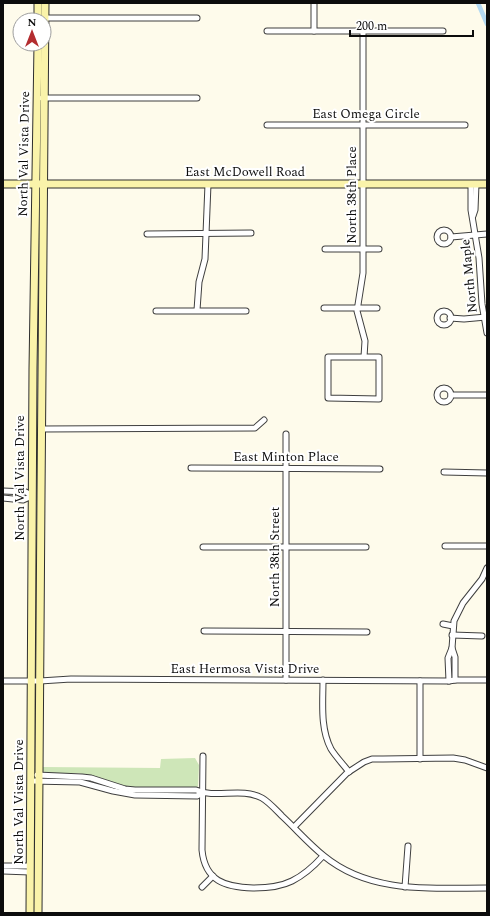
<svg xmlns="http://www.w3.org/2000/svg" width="490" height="916" font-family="Spectral,serif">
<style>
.green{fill:#cee6b8}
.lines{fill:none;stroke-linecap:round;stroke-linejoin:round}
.canal{stroke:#b3d9f2;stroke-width:4.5}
.street-casing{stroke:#3f3f3f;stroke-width:7}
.secondary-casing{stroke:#2e2e2e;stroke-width:9}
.street{stroke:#fff;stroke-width:5}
.secondary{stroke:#faf3aa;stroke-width:7}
.labels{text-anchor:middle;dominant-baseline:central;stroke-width:4;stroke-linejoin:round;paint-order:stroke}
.street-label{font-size:13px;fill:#0c0c0c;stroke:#fff}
</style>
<rect width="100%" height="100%" fill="#fefbeb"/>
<path class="green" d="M195,758L199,765L198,786L196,788H138L126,787L88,775L77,773H46L43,771V767L160,768L161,759Z"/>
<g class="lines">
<path class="canal" d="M478,3L487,24"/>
<g class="street-casing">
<g id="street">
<path d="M314,3V31"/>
<path d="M42,18H197"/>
<path d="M363,30V273L357,311L365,341L364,357H379V399L328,398V357H364"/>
<path d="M267,31H443"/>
<path d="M42,98H197"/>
<path d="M267,125H465"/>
<path d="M471,184V210L479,258L482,304L487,333"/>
<path d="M473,216L475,210L476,184"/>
<circle cx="444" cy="237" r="7"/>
<path d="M147,234L251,233"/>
<path d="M451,237L487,234"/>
<path d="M325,249H379"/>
<path d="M324,308H377"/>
<path d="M197,310L199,282L205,259L208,184"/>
<path d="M156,311H246"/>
<circle cx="444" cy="318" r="7"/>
<path d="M450,318L464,319L486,317"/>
<circle cx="444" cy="395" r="7"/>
<path d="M451,395H487"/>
<path d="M41,429L255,428L264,420"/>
<path d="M191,468L380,469"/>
<path d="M444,472L487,473"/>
<path d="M3,491L26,492L32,496"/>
<path d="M3,498L23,500L32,496"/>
<path d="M445,546H487"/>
<path d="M203,547H366"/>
<path d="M443,624L453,626"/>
<path d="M204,631L367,632"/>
<path d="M452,635L482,636"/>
<path d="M452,648L455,657V680"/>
<path d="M286,680V434"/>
<path d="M323,680C323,703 320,728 331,749C336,757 343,764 349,772"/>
<path d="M3,681H40L71,679L449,681L455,680H487"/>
<path d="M420,681V759"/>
<path d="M449,681L448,658L452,648L454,621L463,603L482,579L487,568"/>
<path d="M203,756L202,850C205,881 225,887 253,888C266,888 280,887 292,881C304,875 314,866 323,856"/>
<path d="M37,775L82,777L91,778L125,789L135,790H196C216,799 241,787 262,798C269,802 276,810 282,816C296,829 309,844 324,856C370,894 431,888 487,888"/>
<path d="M31,781L80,782L113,791L135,795L197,796L202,793"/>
<path d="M294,827L347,773L364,762L372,759H383L453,758L465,760L487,768"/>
<path d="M3,866H30"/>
<path d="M3,871L30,872"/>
<path d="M202,887L213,876"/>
<path d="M405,887L408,846"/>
</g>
</g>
<g class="secondary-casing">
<g id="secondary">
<path d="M38,20V3"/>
<path d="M3,184H487"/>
<path d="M30,913L33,369L38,44"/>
<path d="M38,913L41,496L45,3"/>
</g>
</g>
<use href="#street" class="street"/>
<use href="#secondary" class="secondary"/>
</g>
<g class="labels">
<g class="street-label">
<text x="366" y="114">East Omega Circle</text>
<text transform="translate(24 154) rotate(-89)">North Val Vista Drive</text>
<text x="245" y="172">East McDowell Road</text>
<text transform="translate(352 195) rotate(-90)">North 38th Place</text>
<text transform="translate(469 276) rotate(-96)">North Maple</text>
<text x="286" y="457">East Minton Place</text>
<text transform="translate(20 478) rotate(-90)">North Val Vista Drive</text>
<text transform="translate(275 557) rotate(-90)">North 38th Street</text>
<text x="245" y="669">East Hermosa Vista Drive</text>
<text transform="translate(19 802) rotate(-90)">North Val Vista Drive</text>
</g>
</g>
<rect width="490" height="916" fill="none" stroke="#0c0c0c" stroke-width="8"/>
<g transform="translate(32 32)"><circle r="19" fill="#ffffff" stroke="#9e9e9e"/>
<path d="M0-3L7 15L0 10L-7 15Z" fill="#b32d30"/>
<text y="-6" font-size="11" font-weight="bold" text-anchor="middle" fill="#0c0c0c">N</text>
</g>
<path d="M350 30v6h123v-6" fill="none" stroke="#0c0c0c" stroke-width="2"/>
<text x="356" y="30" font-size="12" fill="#0c0c0c" stroke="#ffffff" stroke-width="3" paint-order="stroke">200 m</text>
</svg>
